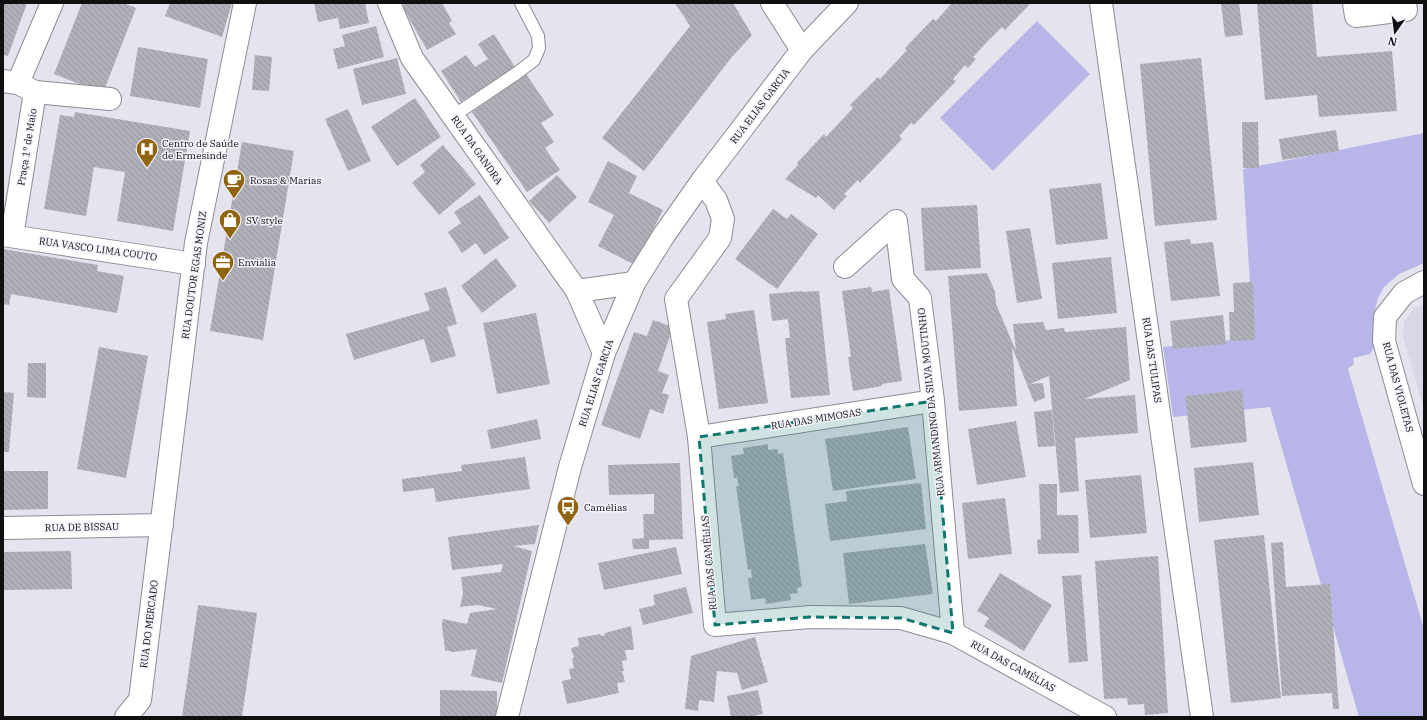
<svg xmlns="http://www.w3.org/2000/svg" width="1427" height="720" font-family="'IBM Plex Serif',serif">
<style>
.built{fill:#d7d7e8}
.garden{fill:#b8b6e9}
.building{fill:url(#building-back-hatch)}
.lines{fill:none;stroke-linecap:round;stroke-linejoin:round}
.lane-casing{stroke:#8c8c94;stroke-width:14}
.street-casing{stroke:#8c8c94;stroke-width:24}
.secondary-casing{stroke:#8c8c94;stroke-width:24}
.lane{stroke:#fff;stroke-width:12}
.street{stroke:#fff;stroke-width:22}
.secondary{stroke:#fff;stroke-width:22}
.marked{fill:#0f766e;fill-opacity:0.2;stroke:#0f766e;stroke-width:3;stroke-dasharray:8 5;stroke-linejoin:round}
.labels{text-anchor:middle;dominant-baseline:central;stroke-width:3;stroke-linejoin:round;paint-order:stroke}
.street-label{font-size:10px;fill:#101013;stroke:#f2f2fb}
.poi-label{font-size:10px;fill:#101013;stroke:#f2f2fb;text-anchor:start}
</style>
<defs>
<pattern id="building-back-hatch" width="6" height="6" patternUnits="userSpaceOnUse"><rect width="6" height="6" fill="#b0b0b9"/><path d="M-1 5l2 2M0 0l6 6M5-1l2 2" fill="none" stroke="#96969e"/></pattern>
</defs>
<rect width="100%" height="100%" fill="#e5e4ee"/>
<path class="built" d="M1424,305V409L1403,337L1404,322L1414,308Z"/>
<g class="garden">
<path d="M1037,21L1090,74L993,171L940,118Z"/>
<path d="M1424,133V263L1399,274L1384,287L1378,298L1373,318L1375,346L1370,354L1353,358L1354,364L1348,369L1424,629V717H1359L1270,407L1173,417L1163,347L1225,341L1253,335L1243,169Z"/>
</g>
<g class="building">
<path d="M3,3H27L8,56L3,55Z"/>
<path d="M82,3H123L136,8L103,93L54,74Z"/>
<path d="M170,3H232L222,37L165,16Z"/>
<path d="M314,3H365L369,23L340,29L338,18L318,22Z"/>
<path d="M406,3H442L452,21L449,23L456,34L427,50L402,6Z"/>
<path d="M675,3H733L752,35L731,58L644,171L602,138L690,26Z"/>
<path d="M952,3H1031L1005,30L1002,27L986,43L973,57L976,59L968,68L965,65L953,79L956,81L914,125L911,123L899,136L902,139L860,183L858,180L844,194L847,196L834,210L818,195L816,198L785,179L798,165L797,163L824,134L826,137L853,108L850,105L878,77L880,79L907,50L905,48L933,19L936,21Z"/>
<path d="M1221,3H1239L1243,35L1225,37Z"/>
<path d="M1257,3H1312L1317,57L1392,51L1397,111L1319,117L1317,95L1265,100Z"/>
<path d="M376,26L384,57L338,69L333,49L345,46L342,35Z"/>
<path d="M494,34L515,67L461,102L441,71L466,55L475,67L488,59L478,44Z"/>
<path d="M138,47L208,59L200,108L130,96Z"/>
<path d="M255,55L272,57L269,91L252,90Z"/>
<path d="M397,58L406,94L362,105L353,69Z"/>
<path d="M1201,58L1217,220L1155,226L1140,64Z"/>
<path d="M526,74L554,115L541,123L554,142L545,148L560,170L527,192L472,112Z"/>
<path d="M415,98L441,137L397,166L371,127Z"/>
<path d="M348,109L371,161L348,171L325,119Z"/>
<path d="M75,112L190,131L173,231L117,221L125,172L94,167L86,216L44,209L60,115L74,117Z"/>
<path d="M1242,122H1258L1259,168H1243Z"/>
<path d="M1336,130L1339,151L1282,160L1279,139Z"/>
<path d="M242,142L294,151L263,340L210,331Z"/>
<path d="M443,145L476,184L439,215L412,183L425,172L420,165Z"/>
<path d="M608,161L637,176L629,193L663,210L635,265L598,246L614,215L588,202Z"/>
<path d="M557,175L577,197L549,223L529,201Z"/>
<path d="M1101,183L1108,239L1056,245L1049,189Z"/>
<path d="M480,195L509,238L484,255L476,243L462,253L448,232L461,223L454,212Z"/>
<path d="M977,205L981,268L925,271L921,208Z"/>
<path d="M773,209L787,219L791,214L818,234L777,289L735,259Z"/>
<path d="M1030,228L1042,299L1017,303L1006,231Z"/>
<path d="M1190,239L1191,244L1213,242L1220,296L1171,301L1164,242Z"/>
<path d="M3,249L98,265L97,271L124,276L117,313L11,294L9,305L3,304Z"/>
<path d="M1111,257L1117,313L1058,319L1052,263Z"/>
<path d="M496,258L517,286L482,313L461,286Z"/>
<path d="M987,273L995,292L996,304L1016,351L1013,324L1043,322L1046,330L1064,328L1065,332L1126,327L1130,380L1084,399L1135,395L1138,433L1075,438L1079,491L1060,493L1049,376L1030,384L1043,383L1045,398L1034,402L1012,347L1017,406L959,411L948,276Z"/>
<path d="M1253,282L1255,340L1230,341L1229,312H1234L1233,283Z"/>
<path d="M446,287L457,324L447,327L456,356L431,363L424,339L354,360L346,334L430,310L424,293Z"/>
<path d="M871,287L872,292L889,289L902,381L882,384V386L853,391L848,357H851L842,291Z"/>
<path d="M802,291V292L819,291L830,395L791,398L785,338H790L788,319L772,321L769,294Z"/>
<path d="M754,310L768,403L719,409L707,322L726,319L725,314Z"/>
<path d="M536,313L550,384L497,394L483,323Z"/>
<path d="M1223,315L1226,344L1173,349L1170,321Z"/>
<path d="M653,320L673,327L658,371L669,375L662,393L669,395L663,414L650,409L640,439L601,425L634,332L647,336Z"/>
<path d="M99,347L148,356L126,478L77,469Z"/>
<path d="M28,363H46V398L27,397Z"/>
<path d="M1242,390L1247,442L1191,448L1185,396Z"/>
<path d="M3,392L14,393L9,452H3Z"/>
<path d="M1052,410L1055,446L1038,447L1034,412Z"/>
<path d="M537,419L541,439L491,449L487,430Z"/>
<path d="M1016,421L1026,477L977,485L968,429Z"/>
<path d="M908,427L916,479L833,491L825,439Z"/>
<path d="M768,444V450L778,449V454L783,453L802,587L797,588L798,593L790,594L791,600L766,604L765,598L751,600L748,578H752L751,569L748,570L736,486H739L737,478H734L731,456L744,454L743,448Z"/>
<path d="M525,457L530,489L436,502L434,488L403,492L402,479L462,471L461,465Z"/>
<path d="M1253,462L1259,515L1199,522L1194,468Z"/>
<path d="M680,463L683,539L649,540V549H633L632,539L644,538L643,514H654V494L609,495L608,465Z"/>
<path d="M3,471H48V509L3,510Z"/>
<path d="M1141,475L1147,533L1090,538L1085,480Z"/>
<path d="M921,483L926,529L830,541L825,504L847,501L846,491Z"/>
<path d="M1039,484H1057V515H1078L1079,553L1038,554L1037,540L1041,539Z"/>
<path d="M1005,498L1012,554L968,559L962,503Z"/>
<path d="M539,525L535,544L513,546L532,551L502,683L471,676L477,649L453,652L445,650L442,625L443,619L467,624L470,613L497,609L478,605L460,607L463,594L461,577L501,572L503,564L452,570L448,537Z"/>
<path d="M1264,535L1281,698L1231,703L1214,540Z"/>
<path d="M1283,542L1286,587L1330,584L1339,709H1333L1332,693L1282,696L1271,543Z"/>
<path d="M925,544L933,594L849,604L843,553Z"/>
<path d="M676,547L682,574L604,590L598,563Z"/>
<path d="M71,551L72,589L4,590V552Z"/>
<path d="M1158,556L1168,713L1145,715L1144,704L1128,705L1127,698L1104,699L1095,561Z"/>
<path d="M1000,573L1052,605L1024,651L984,626L989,618L977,611Z"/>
<path d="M1081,575L1088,661L1069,663L1062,576Z"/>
<path d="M686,587L693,613L643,625L639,609L655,605L653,595Z"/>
<path d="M198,605L257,613L242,717H182Z"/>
<path d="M631,626L634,650H625L627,660L622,661L624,671H622L625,682L617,683L619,693L567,704L562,681L571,679L569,669L574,668L572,659L574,658L571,648L579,646L578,638L600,634L601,636L605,635V633Z"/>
<path d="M755,637L768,682L742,690L737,673L717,671L714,702L699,700L698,711L685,709L691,656Z"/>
<path d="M440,690L497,691V717H440Z"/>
<path d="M758,690L763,714L750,717H731L727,696Z"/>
</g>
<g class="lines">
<g class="lane-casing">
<path id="lane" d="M453,116L517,73L534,60L539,48L538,36L521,3"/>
</g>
<g class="street-casing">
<g id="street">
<path d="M389,3L412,58L577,291L604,353"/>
<path d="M772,3L802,50"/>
<path d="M1101,3L1202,717"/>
<path d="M1354,3L1356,16L1406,10L1405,3"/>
<path d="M3,81L18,83L35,92L110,99"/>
<path d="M18,83L52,3"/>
<path d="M702,181L716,200L723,219L720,238L676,299L699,437L715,625L810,617L901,618L953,633L1105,717"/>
<path d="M3,235L194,264"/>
<path d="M12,236L35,92"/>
<path d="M845,267L896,221L903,279L920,298L933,401L953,633"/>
<path d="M1424,282L1404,293L1385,317L1384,341L1424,484"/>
<path d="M577,291L634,283"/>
<path d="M699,437L933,401"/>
<path d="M3,528L162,525"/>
<path d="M126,717L140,700L196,243L245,3"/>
</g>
</g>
<g class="secondary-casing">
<path id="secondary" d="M507,717L570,467L604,353L634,283L664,235L702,181L802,50L847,3"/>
</g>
<use href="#lane" class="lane"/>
<use href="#street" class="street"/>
<use href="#secondary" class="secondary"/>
</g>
<path class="marked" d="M933,401L953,633L901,618L810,617L715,625L699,437Z"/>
<defs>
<g id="hospital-pin" transform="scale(1.15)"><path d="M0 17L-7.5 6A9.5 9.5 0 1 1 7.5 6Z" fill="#90630d" stroke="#f2f2fb"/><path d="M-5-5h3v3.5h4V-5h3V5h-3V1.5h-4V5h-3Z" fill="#fff"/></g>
<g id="cafe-pin" transform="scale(1.15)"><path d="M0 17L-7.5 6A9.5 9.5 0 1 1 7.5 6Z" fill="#90630d" stroke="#f2f2fb"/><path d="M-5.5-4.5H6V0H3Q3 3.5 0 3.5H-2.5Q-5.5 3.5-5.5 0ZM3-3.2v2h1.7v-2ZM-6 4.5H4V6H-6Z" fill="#fff"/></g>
<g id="shop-pin" transform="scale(1.15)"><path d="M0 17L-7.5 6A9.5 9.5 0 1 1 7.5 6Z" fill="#90630d" stroke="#f2f2fb"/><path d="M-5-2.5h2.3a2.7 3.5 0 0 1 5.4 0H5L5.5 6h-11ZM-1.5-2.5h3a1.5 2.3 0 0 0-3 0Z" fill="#fff"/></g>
<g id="office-pin" transform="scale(1.15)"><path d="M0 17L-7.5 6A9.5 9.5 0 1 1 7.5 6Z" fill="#90630d" stroke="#f2f2fb"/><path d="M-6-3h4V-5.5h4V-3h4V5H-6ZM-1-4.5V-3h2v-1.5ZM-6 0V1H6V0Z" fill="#fff"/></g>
<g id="bus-pin" transform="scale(1.15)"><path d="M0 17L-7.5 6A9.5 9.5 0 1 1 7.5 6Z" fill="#90630d" stroke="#f2f2fb"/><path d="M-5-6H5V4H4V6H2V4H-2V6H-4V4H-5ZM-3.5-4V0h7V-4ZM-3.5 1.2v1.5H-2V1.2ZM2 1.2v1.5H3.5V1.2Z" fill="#fff"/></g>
</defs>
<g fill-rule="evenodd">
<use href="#hospital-pin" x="147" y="149"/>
<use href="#cafe-pin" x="234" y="180"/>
<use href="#shop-pin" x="230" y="220"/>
<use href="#office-pin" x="223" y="262"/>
<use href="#bus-pin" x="568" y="507"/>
</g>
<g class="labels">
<g class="street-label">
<text transform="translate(760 106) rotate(-53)">RUA ELIAS GARCIA</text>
<text transform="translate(27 147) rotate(-81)">Praça 1º de Maio</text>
<text transform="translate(477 150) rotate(55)">RUA DA GANDRA</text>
<text transform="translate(98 249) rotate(8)">RUA VASCO LIMA COUTO</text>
<text transform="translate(194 275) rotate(-82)">RUA DOUTOR EGAS MONIZ</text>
<text transform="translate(1152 360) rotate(82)">RUA DAS TULIPAS</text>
<text transform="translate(596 383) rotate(-72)">RUA ELIAS GARCIA</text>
<text transform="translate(1398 387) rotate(75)">RUA DAS VIOLETAS</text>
<text transform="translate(931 402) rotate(-96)">RUA ARMANDINO DA SILVA MOUTINHO</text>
<text transform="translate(816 419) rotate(-9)">RUA DAS MIMOSAS</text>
<text transform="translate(82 527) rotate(-1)">RUA DE BISSAU</text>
<text transform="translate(709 563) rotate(-95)">RUA DAS CAMÉLIAS</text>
<text transform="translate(149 624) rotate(-83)">RUA DO MERCADO</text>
<text transform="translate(1013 666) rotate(29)">RUA DAS CAMÉLIAS</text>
</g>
<g class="poi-label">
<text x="162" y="143">Centro de Saúde<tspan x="162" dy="12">de Ermesinde</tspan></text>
<text x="250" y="180">Rosas &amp; Marias</text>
<text x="246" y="220">SV style</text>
<text x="238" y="262">Envialia</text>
<text x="584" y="507">Camélias</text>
</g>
</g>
<rect width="1427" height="720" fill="none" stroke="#101013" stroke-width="8"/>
<g transform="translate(1395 32) rotate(194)" stroke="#f2f2fb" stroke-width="3" paint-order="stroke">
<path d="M0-3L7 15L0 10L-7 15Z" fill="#101013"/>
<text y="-6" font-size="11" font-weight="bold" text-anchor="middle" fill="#101013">N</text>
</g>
</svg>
